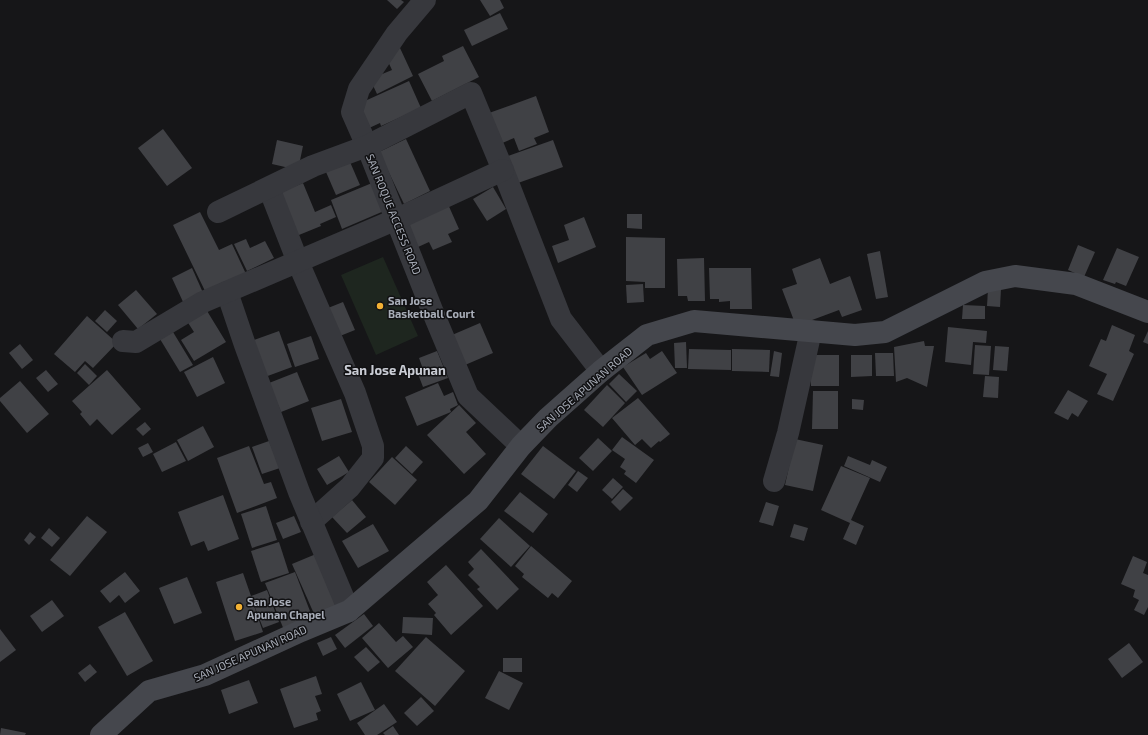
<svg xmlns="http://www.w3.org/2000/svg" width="1148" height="735" font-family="'Exo 2',sans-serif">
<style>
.green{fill:#1e261f}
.building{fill:#404145}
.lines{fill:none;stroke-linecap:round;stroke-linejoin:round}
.street{stroke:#37383d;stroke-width:22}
.secondary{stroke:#45474d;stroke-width:22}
.poi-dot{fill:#f2b134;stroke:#111113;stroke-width:1.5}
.labels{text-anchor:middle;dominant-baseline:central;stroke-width:3;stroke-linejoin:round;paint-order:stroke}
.street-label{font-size:11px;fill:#a8adb8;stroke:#111113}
.poi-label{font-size:11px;font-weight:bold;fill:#a8adb8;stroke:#111113;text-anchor:start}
.quarter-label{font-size:13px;font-weight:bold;fill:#c9ccd4;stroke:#111113}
</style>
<rect width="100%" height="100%" fill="#161618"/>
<path class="green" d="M383,257L418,336L376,355L341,275Z"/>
<g class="building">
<path d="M387,0H401L404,2L397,9Z"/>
<path d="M480,0H500L504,8L490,16Z"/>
<path d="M500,13L508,29L472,46L464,30Z"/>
<path d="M463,46L479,77L432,101L418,74L444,61L442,56Z"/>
<path d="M400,48L413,76L377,94L370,79L392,70L385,55Z"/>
<path d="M409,81L421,108L381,126L380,123L367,129L356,105Z"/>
<path d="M536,96L549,132L534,138L537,144L519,151L514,138L500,144L489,113Z"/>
<path d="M163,129L192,168L167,186L138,148Z"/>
<path d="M406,139L430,191L404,204L379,152Z"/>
<path d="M277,140L303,146L298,170L272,164Z"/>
<path d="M553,140L563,167L518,183L508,156Z"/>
<path d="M350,162L360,185L336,195L326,172Z"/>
<path d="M303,183L315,212L331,205L336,217L320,224L321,226L294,237L276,194Z"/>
<path d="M372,183L384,211L342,229L331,200Z"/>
<path d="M493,187L506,209L487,221L473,199Z"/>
<path d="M447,202L459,229L448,234L452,242L433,250L429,242L418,247L406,220Z"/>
<path d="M200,212L219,250L232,244L246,274L206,293L173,225Z"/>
<path d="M627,214H642V229L627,228Z"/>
<path d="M584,217L596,247L558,263L552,246L569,240L564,225Z"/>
<path d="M626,237L665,238V288H645V282L626,281Z"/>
<path d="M246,239L250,248L265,241L274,258L247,271L234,244Z"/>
<path d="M1078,245L1095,252L1084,277L1068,270Z"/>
<path d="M1117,248L1139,257L1126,286L1116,282L1115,284L1103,280Z"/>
<path d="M880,251L888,297L876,299L867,254Z"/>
<path d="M704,258L705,301H688L687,296H678L677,259Z"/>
<path d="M820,258L830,284L850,276L862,310L842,317L839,310L796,326L782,289L797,284L792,269Z"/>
<path d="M192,268L204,295L184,304L172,278Z"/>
<path d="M709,268H751L752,309H730V301L719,302V299H710Z"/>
<path d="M643,284L644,302L627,303L626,285Z"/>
<path d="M988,289H1001L1000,307L987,306Z"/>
<path d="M136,290L157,314L138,329L118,305Z"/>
<path d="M343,302L355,330L335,338L323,310Z"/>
<path d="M963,305L985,306V319H962Z"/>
<path d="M204,306L226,342L194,361L181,340L194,332L185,318Z"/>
<path d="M105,310L117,321L107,332L95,321Z"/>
<path d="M87,316L117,343L93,368L85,361L75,372L54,354Z"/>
<path d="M480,323L493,353L465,365L452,335Z"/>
<path d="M1112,325L1135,335L1129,351L1134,354L1113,401L1097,394L1107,374L1089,366L1101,339L1106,341Z"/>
<path d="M948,327L987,331L986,343L973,342L971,365L945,362Z"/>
<path d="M279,331L292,367L265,377L251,341Z"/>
<path d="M1148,331V344L1143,342Z"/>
<path d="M173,332L193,365L180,372L160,339Z"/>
<path d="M311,336L319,359L295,367L287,344Z"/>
<path d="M924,341L925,346H934L927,387L907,378L896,382L894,347Z"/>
<path d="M686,342L687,368H675L674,343Z"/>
<path d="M20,344L33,360L22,369L9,353Z"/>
<path d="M975,345L991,346L989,375L973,374Z"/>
<path d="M995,346L1009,347L1007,371L993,370Z"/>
<path d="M689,349L731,350V370L688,369Z"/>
<path d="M732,349L770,350L769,372L732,371Z"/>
<path d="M437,351L448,378L423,387L418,374L424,372L419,358Z"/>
<path d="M662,351L677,373L642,395L623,367L646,353L650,359Z"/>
<path d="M774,351L782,353L779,377L770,376Z"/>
<path d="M875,353H893L894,376H876Z"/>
<rect x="811" y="355" width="28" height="31"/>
<path d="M851,355H872V376L851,377Z"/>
<path d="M213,357L225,383L197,397L184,372Z"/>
<path d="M85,364L97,376L89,385L77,373Z"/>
<path d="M46,370L58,384L48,392L36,378Z"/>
<path d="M107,370L141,409L112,435L97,419L90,426L80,414L82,412L72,401Z"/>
<path d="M297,372L309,401L281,412L269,383Z"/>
<path d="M619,374L637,391L626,402L609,384Z"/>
<path d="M985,376L999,377L998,398L983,397Z"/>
<path d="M20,381L49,414L27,433L0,401V398Z"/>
<path d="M438,383L444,396L453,392L458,405L450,409L451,412L417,426L405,397Z"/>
<path d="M607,385L625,403L603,427L584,410Z"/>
<path d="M1068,390L1088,401L1078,417L1072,413L1068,420L1054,413Z"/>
<path d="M813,391H838V429H812Z"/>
<path d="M638,398L670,434L660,442L659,441L651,448L642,439L635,445L612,418Z"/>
<path d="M341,399L352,432L322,441L311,408Z"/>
<path d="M852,399L864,400L863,410L852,409Z"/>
<path d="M459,405L476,423L466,432L486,454L464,474L427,435Z"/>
<path d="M145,422L151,429L143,436L136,429Z"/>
<path d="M203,426L214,447L188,461L177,440Z"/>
<path d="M622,437L654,460L636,483L624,474L626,471L620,467L625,459L612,450Z"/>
<path d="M598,438L612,451L593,471L579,458Z"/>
<path d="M795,439L823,445L813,491L785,485Z"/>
<path d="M269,441L280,468L262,474L252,447Z"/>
<path d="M176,442L186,461L162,472L153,454Z"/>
<path d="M148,443L153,452L143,457L138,448Z"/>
<path d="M249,446L264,484L271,482L277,498L237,513L217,458Z"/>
<path d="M406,446L423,462L412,474L395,458Z"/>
<path d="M543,446L576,471L554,499L521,474Z"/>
<path d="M339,456L349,472L327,485L317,469Z"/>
<path d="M848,456L870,465L872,460L887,467L880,482L844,466Z"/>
<path d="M392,457L417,480L395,505L369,482Z"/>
<path d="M841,466L870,478L851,520L864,526L856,545L843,539L850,523L821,510Z"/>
<path d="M578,471L588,478L577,492L568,485Z"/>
<path d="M613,478L623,487L612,499L602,490Z"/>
<path d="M623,489L633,498L620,511L611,502Z"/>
<path d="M520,492L548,514L533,533L504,511Z"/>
<path d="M223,495L239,539L208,551L204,541L191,546L178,512Z"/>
<path d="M352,500L366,517L347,533L332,517Z"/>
<path d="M766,502L779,506L773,526L759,522Z"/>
<path d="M266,506L277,540L252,548L241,514Z"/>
<path d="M87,516L107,532L70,576L50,560Z"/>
<path d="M294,516L301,532L283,539L276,523Z"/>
<path d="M499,518L530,546L511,567L480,539Z"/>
<path d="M373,524L389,551L358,568L342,541Z"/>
<path d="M794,524L808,528L804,541L790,537Z"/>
<path d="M49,528L60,538L52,547L41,538Z"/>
<path d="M30,532L36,537L29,545L24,540Z"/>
<path d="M279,542L289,573L261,582L251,551Z"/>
<path d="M531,546L572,581L558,598L552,593L548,598L522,577L524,574L515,566Z"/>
<path d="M481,549L519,589L497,610L477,589L480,587L468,575L474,569L468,562Z"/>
<path d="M316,554L338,607L315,616L292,564Z"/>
<path d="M1133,556L1147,562L1143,573L1148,575V607L1144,615L1134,610L1139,600L1133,597L1135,590L1121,584Z"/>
<path d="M446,565L483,606L451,635L434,615L436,613L428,604L438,595L427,582Z"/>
<path d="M125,572L140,591L125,603L119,595L110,603L100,591Z"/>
<path d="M295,572L313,619L284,630L265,583Z"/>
<path d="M243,573L251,596L267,590L279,622L263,628L252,600L263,632L235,641L216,582Z"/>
<path d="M187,577L202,613L174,624L159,588Z"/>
<path d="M52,600L64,616L42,632L30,616Z"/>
<path d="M125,612L153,661L127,676L98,627Z"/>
<path d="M364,614L373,626L345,648L335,635Z"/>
<path d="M403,617L433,618L432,635L402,633Z"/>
<path d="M379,623L396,642L403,636L413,647L388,668L362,638Z"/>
<path d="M0,629L16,650L0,662Z"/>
<path d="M331,637L337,649L323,656L317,643Z"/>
<path d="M426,637L465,671L435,706L395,671Z"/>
<path d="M1129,643L1143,662L1122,678L1108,659Z"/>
<path d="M366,647L380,662L368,672L354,657Z"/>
<rect x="503" y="658" width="19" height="14"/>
<path d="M90,664L97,672L85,682L78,673Z"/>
<path d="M499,671L523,683L509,710L485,698Z"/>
<path d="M316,676L322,694L315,696L321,711L316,713L318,720L294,728L280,689Z"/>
<path d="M249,680L258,703L229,714L221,690Z"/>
<path d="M361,682L375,710L350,721L337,694Z"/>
<path d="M421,697L434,711L417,726L404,713Z"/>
<path d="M384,704L397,722L377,735H365L357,723Z"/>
<path d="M393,726L399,735H385L383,733Z"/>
<path d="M1,728L26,733L25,735H0Z"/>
</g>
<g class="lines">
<g class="street">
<path d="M425,0L397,33L359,89L352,112L367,146L432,310L468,396L521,446"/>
<path d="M269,188L298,262L355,393L373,446V458L350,487L311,522"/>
<path d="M218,212L313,166L367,146L471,93L503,170L561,319L601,371"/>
<path d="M227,292L245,345L299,492L349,611"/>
<path d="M123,341L136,342L203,302L397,219L503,170"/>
<path d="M774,481L788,433L811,331"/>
</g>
<path class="secondary" d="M101,735L149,691L205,675L301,631L349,611L478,501L521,446L548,418L601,371L647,335L694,321L855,335L885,332L985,282L1015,276L1076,284L1148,312"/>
</g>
<g class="poi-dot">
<circle cx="380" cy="306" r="4"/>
<circle cx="239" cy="607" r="4"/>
</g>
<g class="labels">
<g class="street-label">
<text transform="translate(394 214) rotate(68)">SAN ROQUE ACCESS ROAD</text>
<text transform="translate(584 389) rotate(-41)">SAN JOSE APUNAN ROAD</text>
<text transform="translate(250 653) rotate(-24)">SAN JOSE APUNAN ROAD</text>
</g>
<g class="poi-label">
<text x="388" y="300">San Jose<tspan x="388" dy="13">Basketball Court</tspan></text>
<text x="247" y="601">San Jose<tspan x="247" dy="13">Apunan Chapel</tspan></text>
</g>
<g class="quarter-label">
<text x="395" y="370">San Jose Apunan</text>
</g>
</g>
</svg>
